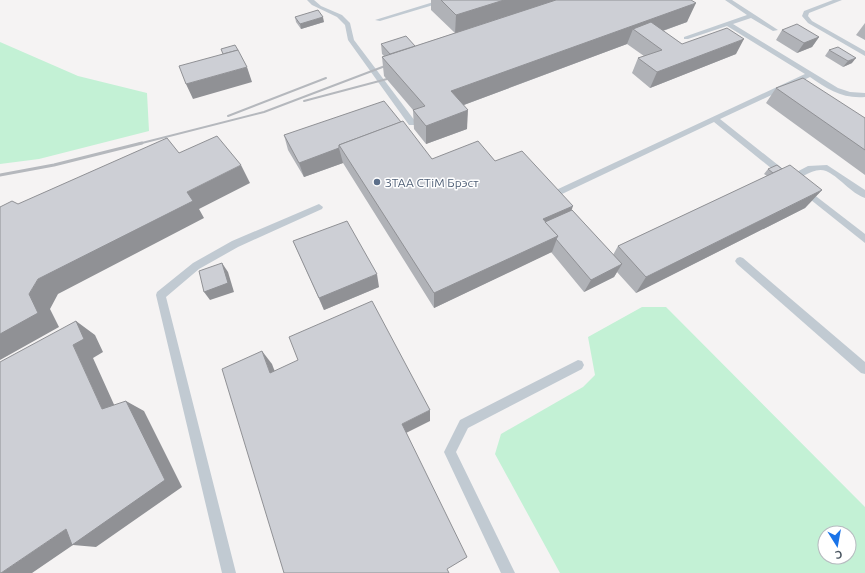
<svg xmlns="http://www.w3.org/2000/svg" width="865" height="573" font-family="Ubuntu,sans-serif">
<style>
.green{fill:#c3f1d5;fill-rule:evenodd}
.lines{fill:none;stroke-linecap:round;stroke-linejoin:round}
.service{fill:#c1cad2;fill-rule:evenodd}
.rail-far1{stroke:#b5b8bd;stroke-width:2}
.rail{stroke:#b5b8bd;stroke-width:3}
.wall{fill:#b0b2b7}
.shaded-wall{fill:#909195}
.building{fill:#cdcfd5;stroke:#909195}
.service-dot{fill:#5c6f8a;stroke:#fff;stroke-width:1.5}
.labels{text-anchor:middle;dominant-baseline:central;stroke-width:3;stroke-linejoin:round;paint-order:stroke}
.service-label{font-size:12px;fill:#4e5e75;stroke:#fff;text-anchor:start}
</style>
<rect width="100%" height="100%" fill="#f5f3f3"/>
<g class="green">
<path d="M0,42L78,76L147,93L149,131L39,159L0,164Z"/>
<path d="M642,307H666L865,507V573H560L495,454L501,434L583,387L595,375L588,337ZM825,533H849V557H825Z"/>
</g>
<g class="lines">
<g class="service">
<path d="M307,0H314L321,6L342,15L350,23L354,40L415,121V125H409L348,40L345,25L337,17L312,5Z"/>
<path d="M440,0H450L380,21L375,20Z"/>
<path d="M725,0H732L778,30L773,31L751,18L733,24L838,88L850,92L865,93V97C843,99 827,89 810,77L720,119L788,173L789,176L808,166L827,165L865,190V198C852,194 837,175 826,171C811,166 798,184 787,181L786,178L782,177L714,122L562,194H556L555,192L556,190L805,74L727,26L688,39H684V37L747,15Z"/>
<path d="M833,0H842L809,13L808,16L812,21L865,51V56L808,23L802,16L804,11Z"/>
<path d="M804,187L865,234V243L801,192L800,190Z"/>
<path d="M319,204L323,207L322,209L238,247L199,269L166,297L236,573H222L156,295L157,292L193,263L232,241Z"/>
<path d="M740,257L743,258L865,362V374L861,373L737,264L735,261L737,258Z"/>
<path d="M578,360L582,361L584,365L582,369L468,428L456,452L515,573H501L444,452L460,420Z"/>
</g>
<g class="rail-far1">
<path d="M304,101L387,79"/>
<path d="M228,116L326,78"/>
<path d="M138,144L264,112L393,63"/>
</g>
<path class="rail" d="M0,175L54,165L142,143"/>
</g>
<g class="wall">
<path d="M431,0H691L687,22L663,31L682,44L736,54L650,88L632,73L638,58L644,56L627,44L464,105L467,129L426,144L414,129L413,110L384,76L382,57L384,56L382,54L381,44L415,46L455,33L431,10Z"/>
<path d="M295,17L324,22L301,29L296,22Z"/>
<path d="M865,23V40L856,35Z"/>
<path d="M782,30L819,37L812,47L797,53L776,40Z"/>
<path d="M829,50L852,63L843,67L825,56Z"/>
<path d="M776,88L865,118V175L766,103Z"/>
<path d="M401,122L432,159L495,161L572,210L613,255L618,246L767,176L764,174L768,169H782L822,190L805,208L636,293L617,272L614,277L584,292L551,252L434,308L343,163L304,177L288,150L284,135Z"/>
<path d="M293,241L379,287L324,310Z"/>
</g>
<g class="shaded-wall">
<path d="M504,0H563L455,34L456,15Z"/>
<path d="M696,3L687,22L645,37L633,29L627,44L450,110L451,91Z"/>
<path d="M323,17L324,22L301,29L300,24Z"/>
<path d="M819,37L812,47L797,53L804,43Z"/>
<path d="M744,39L736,54L650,88L657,72Z"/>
<path d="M856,58L852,63L843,67L848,61Z"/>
<path d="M247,67L252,82L193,99L186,84Z"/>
<path d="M468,110L467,129L426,144V126Z"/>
<path d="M339,148L343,163L304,177L299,163Z"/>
<path d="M241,165L250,183L199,209L204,218L58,294L50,309L59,327L0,360V334L29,294L38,279L187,192Z"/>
<path d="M822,190L805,208L636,293L646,277Z"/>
<path d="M573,206L567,223L549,231L543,219Z"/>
<path d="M558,236L552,252L434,308V293Z"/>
<path d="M222,263L228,272L234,292L210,300L204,292Z"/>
<path d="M622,264L614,277L584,292L591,280Z"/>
<path d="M377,274L379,287L324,310L319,298Z"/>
<path d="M76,321L95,335L103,352L93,358L121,420L102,409L73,345Z"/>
<path d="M262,351L272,364L280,385L270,373Z"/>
<path d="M126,401L144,411L182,487L96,547L73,545L32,573H1L66,529Z"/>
<path d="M430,410V421L404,434L402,424Z"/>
</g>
<g class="building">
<path d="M441,0H504L456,15Z"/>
<path d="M556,0H691L696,3L451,91L468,110L426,126L413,110L425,106L382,57Z"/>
<path d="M318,10L323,17L300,24L295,17Z"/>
<path d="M651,22L682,44L727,28L744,39L657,72L638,58L662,50L633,29Z"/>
<path d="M797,24L819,37L804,43L782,30Z"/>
<path d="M406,36L415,46L390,54L381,44Z"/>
<path d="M235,45L238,50L223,54L221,49Z"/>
<path d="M838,47L856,58L848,61L829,50Z"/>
<path d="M238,50L247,67L186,84L179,66Z"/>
<path d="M803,78L865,118V150L776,88Z"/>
<path d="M384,101L401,122L339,145V148L299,163L284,135Z"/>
<path d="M403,121L432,159L478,141L495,161L522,151L573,206L543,219L558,236L434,293L339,145Z"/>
<path d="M217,136L241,165L187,192L193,201L38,279L29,294L38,313L0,334V207L12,201L18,204L167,138L179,153Z"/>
<path d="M777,165L782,169L773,173L768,169Z"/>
<path d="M790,165L822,190L646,277L618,246Z"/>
<path d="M572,210L622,264L591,280L556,239L558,236L545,222Z"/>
<path d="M347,221L377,274L319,298L293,241Z"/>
<path d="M222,263L228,283L204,292L199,271Z"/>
<path d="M372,301L430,410L402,424L467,557L447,569L449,573H284L222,369L262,351L270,373L298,360L289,337Z"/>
<path d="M76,321L84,339L73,345L102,409L126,401L165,480L72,545L66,529L1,573H0V362Z"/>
</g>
<circle class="service-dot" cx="377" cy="182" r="4"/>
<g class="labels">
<g class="service-label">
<text x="385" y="182">ЗТАА СТіМ Брэст</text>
</g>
</g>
<g transform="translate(837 545) rotate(169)"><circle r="19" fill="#ffffff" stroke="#b7bbc0"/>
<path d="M0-3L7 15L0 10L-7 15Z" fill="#1a73e8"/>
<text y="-6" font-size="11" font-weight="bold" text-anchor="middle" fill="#4a5661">С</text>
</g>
</svg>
